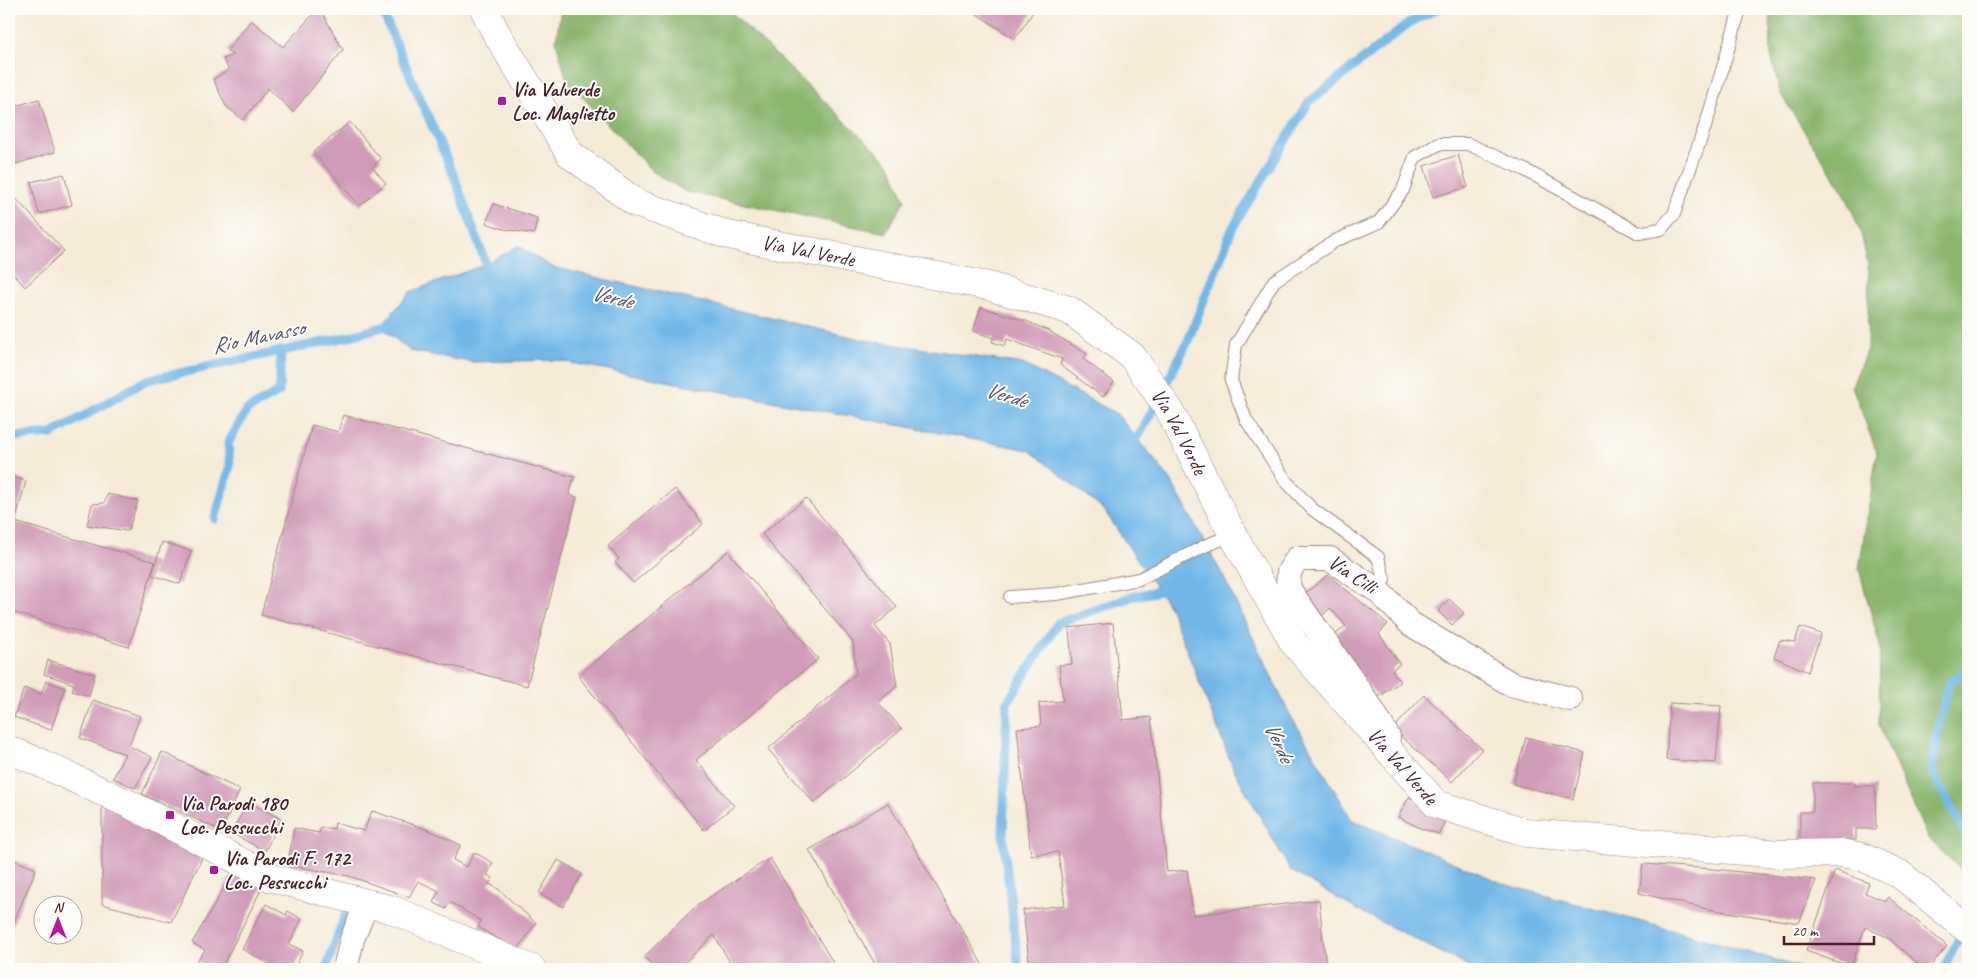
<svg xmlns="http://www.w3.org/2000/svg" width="1977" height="978" font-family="Caveat,sans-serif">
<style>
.forest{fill:#8ab66e;stroke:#6a6a4c}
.water{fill:#71b8e8;stroke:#5e6c8a}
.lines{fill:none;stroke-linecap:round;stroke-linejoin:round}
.stream{stroke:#71b8e8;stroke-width:9}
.building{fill:#d09bb8}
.lane-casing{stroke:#a08581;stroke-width:14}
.street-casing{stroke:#a08581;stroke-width:26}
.secondary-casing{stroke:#a08581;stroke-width:29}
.lane{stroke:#fff;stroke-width:12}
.street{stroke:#fff;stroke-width:24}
.secondary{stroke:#fff;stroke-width:28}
.poi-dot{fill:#b5179e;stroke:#fdfcf7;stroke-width:2}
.labels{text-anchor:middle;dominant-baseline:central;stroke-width:4;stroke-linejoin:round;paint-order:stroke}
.poi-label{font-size:21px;font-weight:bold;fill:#4a1f2b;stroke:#fdfcf7;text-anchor:start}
.street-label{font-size:21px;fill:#4a1f2b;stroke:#fdfcf7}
.water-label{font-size:22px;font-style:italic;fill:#58556d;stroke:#fdfcf7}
</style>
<rect width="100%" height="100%" fill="#fdfcf7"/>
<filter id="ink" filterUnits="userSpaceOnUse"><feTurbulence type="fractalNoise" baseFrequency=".02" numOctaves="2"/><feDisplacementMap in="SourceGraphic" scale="10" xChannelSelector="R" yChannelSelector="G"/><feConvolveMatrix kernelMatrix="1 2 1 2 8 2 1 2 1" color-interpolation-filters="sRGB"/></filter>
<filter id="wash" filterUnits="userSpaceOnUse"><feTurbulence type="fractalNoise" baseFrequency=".0096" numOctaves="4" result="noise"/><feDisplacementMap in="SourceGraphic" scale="20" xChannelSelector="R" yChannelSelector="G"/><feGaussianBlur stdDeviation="1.12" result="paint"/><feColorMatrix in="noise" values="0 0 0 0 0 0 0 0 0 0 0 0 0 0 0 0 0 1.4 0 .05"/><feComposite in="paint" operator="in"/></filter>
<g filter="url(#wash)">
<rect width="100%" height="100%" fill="#f5ebd7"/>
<g class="forest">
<path d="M561,9H728L890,164L905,200L886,233L686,192L652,171L567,81L556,41Z"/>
<path d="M1770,9H1968V877L1927,837L1879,726L1880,646L1859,569L1877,453L1852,386L1867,349L1869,271L1861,233L1846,196L1780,93L1771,55Z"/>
</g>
<path class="water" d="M518,246L552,267L865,340L1023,364L1117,414L1170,479L1223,576L1288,711L1352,820L1507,885L1737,948L1804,969H1474L1363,913L1291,871L1234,770L1170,608L1104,510L1029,450L556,360L471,362L410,351L381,327L410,292L486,264Z"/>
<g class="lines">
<g class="stream">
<path d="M381,9L454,176L486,264L495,271"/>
<path d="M9,437L52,434L147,380L347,337L393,324"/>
<path d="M1131,448L1142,430L1187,343L1232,229L1309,102L1409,23L1437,9"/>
<path d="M215,519L230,466L228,443L247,410L279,392L281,351"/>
<path d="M1968,669L1949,683L1937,732L1932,771L1968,839"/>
<path d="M326,969L345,915"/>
<path d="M1019,969L1003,837L1007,703L1058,623L1134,596L1170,589"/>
<path d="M1943,969L1963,931"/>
</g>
</g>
<g id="blocks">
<g class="building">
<path d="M318,9H320L343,50L293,112L268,88L243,120L226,106L213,79L229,70L223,59L233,55L227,51L251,20L283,47Z"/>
<path d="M969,9H1035L1015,39Z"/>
<path d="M39,99L55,152L9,166V108Z"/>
<path d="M350,122L381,159L372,167L386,183L360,206L313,152Z"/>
<path d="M1458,155L1468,187L1433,197L1424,166Z"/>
<path d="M64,174L72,205L39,214L31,182Z"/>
<path d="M9,191L64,251L25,287L9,269Z"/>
<path d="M494,204L537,218L534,234L504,229L486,223Z"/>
<path d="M981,307L1026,321L1049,331L1087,354L1083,359L1114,382L1103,397L1060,365L1062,359L1007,339L1005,346L992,342L994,338L973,331Z"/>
<path d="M343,415L574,477L569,495L577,497L527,686L261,615L312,425L338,432Z"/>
<path d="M9,476L26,481L15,522L155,562L129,647L9,611Z"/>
<path d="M675,489L703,524L633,583L615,562L619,559L608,546Z"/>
<path d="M108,494L138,501L128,531L87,525L92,504L104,503Z"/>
<path d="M806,498L897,607L875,626L890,644L897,686L878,702L902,729L814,803L768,749L856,674L853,642L762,534Z"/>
<path d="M162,542L191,551L180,584L152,575Z"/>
<path d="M728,551L818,659L696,760L734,806L704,830L578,676Z"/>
<path d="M1328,575L1388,624L1379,634L1400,664L1392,670L1400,682L1378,697L1331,638L1346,626L1330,608L1321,617L1304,594Z"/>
<path d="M1449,599L1464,613L1452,625L1438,611Z"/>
<path d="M1113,623L1123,720L1151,717L1167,872L1187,870L1193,915L1319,900L1326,969H1030L1023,910L1065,905L1058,852L1031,855L1017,728L1041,726L1039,703L1063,701L1059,665L1072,664L1069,628Z"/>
<path d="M1800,627L1821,634L1808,672L1774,657L1780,640L1795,642Z"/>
<path d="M48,660L95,674L89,696L72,691L74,684L44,674Z"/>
<path d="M46,681L65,688L51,730L14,717L24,688L41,694Z"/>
<path d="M1424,695L1482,749L1452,782L1393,729Z"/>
<path d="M93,700L140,716L129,746L152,757L135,788L113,778L125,754L80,738Z"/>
<path d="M1670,703L1721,706L1716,763L1666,760Z"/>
<path d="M1526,737L1585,753L1573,799L1513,784Z"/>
<path d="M162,752L240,790L221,831L142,794Z"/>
<path d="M1813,783H1855V786H1875L1876,829H1856V840L1800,841V812H1813Z"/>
<path d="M1409,797L1446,818L1439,834L1420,828L1398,817Z"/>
<path d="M102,802L204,854L171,922L102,904Z"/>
<path d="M248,802L281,819L265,851L231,833Z"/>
<path d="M888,803L985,969H878L809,850Z"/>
<path d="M372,811L429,830L461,845L453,860L467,867L474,852L493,863L487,875L493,878L489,884L497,888L536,923L517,950L478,927L481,921L450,902L446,909L433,902L439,891L418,881L409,897L349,876L288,865L294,828L319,833L321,827L334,829L335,823L364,831Z"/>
<path d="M9,858L36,869L12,926L9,925Z"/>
<path d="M770,858L837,969H734L714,935L678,969H657L644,957L696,906Z"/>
<path d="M558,860L582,874L563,907L539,893Z"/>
<path d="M1643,864L1713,869L1816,880L1799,923L1707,909L1639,893Z"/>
<path d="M1835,870L1869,883L1865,893L1885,901L1888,897L1947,946L1928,969H1924L1887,937L1865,927L1851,967L1806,951Z"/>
<path d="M234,871L263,886L223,965L219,969H209L197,961L205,950L192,943Z"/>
<path d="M266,904L286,915L288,911L302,919L289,944L303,951L294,969H279L242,949Z"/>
</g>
</g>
</g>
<g filter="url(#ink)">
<use href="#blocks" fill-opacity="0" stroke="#a08581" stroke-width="1"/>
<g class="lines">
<g class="lane-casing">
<g id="lane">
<path d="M1378,591L1384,579L1378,557L1312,509L1286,481L1246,420L1231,380L1236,345L1274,281L1335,241L1379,222L1403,190L1415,157L1439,144H1468L1525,170L1639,233L1661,229L1674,214L1707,121L1740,9"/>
<path d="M1010,597L1056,594L1139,579L1209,544L1233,535"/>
</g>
</g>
<g class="street-casing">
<g id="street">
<path id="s1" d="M1388,737L1369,705L1288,588L1289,572L1297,559H1330L1378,591L1411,624L1511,684L1570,699"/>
<path d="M345,969L352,939L367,903"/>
</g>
</g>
<g class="secondary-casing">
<g id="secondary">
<path id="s2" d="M484,9L495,31L570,154L636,203L728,235L988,286L1069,310L1132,356L1170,411L1233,535L1294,643L1436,804L1528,833L1780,854L1841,853L1862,857L1900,874L1968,930"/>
<path d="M9,750L34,760L131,805L272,878L393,910L532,969"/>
</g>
</g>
<use href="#lane" class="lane"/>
<use href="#street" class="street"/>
<use href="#secondary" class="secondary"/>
</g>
</g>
<g class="poi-dot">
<rect x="497" y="96" width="10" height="10" rx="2.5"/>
<rect x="165" y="810" width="10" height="10" rx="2.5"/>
<rect x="209" y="865" width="10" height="10" rx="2.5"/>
</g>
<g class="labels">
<g class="poi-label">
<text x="512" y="89">Via Valverde<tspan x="512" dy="24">Loc. Maglietto</tspan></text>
<text x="180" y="803">Via Parodi 180<tspan x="180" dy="24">Loc. Pessucchi</tspan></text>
<text x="224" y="858">Via Parodi F. 172<tspan x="224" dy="24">Loc. Pessucchi</tspan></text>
</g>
<g class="street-label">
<text stroke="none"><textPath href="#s2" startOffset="430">Via Val Verde</textPath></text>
<text stroke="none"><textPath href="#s2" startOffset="865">Via Val Verde</textPath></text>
<text stroke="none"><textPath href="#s1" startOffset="271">Via Cilli</textPath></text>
<text stroke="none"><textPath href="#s2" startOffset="1270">Via Val Verde</textPath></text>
</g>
<g class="water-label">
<text transform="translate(612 297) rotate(13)">Verde</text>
<text transform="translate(258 337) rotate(-12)">Rio Mavasso</text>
<text transform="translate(1006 395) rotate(17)">Verde</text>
<text transform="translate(1279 742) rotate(65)">Verde</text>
</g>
</g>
<rect width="1977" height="978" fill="none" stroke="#fdfcf7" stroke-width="30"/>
<g transform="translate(58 920)"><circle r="24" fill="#fdfcf7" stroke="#b5a4a5"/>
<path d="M0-4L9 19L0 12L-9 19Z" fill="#b5179e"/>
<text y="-8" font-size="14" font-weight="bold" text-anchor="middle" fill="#4a1f2b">N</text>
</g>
<path d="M1784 936v8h90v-8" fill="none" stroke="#4a1f2b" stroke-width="2.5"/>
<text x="1792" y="936" font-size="15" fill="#4a1f2b" stroke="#fdfcf7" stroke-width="4" paint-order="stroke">20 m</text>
</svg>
